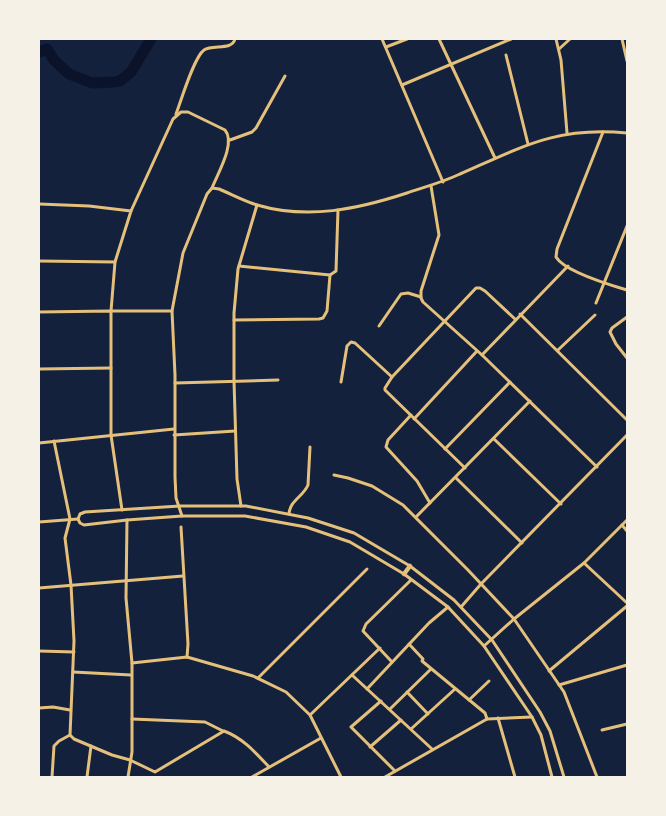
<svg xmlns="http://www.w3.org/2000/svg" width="666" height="816" font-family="'PT Sans',sans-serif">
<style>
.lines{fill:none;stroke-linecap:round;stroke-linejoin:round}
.river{stroke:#0b132b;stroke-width:11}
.minor{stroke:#e5c07b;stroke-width:3}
.tertiary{stroke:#e5c07b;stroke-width:4.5}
</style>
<rect width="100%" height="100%" fill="#14213d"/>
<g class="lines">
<path class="river" d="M39,52L47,49L54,60L69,74L92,83L114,82L120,81L131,72L151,39"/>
<g class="minor">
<path d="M382,39L443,182"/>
<path d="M439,39L495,158"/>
<path d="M556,39L561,60L567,133"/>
<path d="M622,39L627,61"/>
<path d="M386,47L407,39"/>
<path d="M559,49L570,39"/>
<path d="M506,55L528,144"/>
<path d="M402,85L511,39"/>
<path d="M176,114C181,101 194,57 204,50C213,44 232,51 235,39"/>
<path d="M603,132L557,249L556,257C565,272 610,285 627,290"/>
<path d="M230,140L252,132L256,128L285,76"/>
<path d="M431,186L439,235L421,291V298L423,302L482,355"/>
<path d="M39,204L89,206L131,211L115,262L111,311H172"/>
<path d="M131,211L173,119L181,112H188L225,130C236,143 218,173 212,188"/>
<path d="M39,261L115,262"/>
<path d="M239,266L330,275L336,271L338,210"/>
<path d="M568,266L482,355L597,467"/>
<path d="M596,303L627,226"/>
<path d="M39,312L111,311V435L122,510"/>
<path d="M520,314L627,420"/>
<path d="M627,317L612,328L610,332L616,344L627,358"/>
<path d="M234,320L319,319L323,318L327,311L330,275"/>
<path d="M379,326L401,294L408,293L421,297"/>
<path d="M558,350L595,315"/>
<path d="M39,369L111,368"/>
<path d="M341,382L347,346L351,342L355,343L392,377"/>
<path d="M175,383L278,380"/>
<path d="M411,415L388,440L386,447L417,481L430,503"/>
<path d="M414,419L477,351"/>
<path d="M174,435L235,431"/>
<path d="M494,439L561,504"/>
<path d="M54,441L70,519L65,538L71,585L74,641L70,735L74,739L112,755L130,760L155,772L224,731C243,738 256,753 269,767"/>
<path d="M39,443L174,429"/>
<path d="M445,449L510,382"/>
<path d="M465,468L385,390V388L392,377L476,288H480L485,291L515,319"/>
<path d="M334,475L348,478L372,486L403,505L468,570L514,619L564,692L597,777"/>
<path d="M456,478L522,543"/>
<path d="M241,506L237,479L234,381V313L238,269L257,205"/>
<path d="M289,514C290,500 303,497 308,485L310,447"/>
<path d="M182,516L176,498L175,477V375L172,311L183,253L207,194L212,188L219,189C231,194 244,201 257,205C308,220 358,209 407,193C425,187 443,182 460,174C522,147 557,126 627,133"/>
<path d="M416,517L530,401"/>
<path d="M78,519L80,514L85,512L180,506H246L308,518L354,533L410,566L454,600L492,640L540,712L550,731L564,777"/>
<path d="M78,519L80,523L84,525L127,520L182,516H245L306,527L350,542L404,574L448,607L484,646L532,717L541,735L552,777"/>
<path d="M127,520L126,598L132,663V752L128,777"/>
<path d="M39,522L78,519"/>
<path d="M622,525L627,531"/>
<path d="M181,527L188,644L187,657"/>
<path d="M584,563L627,603"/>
<path d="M39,588L183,576"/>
<path d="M461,607L481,584L627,435"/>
<path d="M409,644L423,659L422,661L485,713L487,719"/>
<path d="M484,646L514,619L584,563L627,520"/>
<path d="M39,651L74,652"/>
<path d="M392,662L363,631L366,624L411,580"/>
<path d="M132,663L187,657L253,676L286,692L310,715L341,777"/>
<path d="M549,671L627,606"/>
<path d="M73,672L131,675"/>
<path d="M352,675L432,749"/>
<path d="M258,678L367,569"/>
<path d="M559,685L627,665"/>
<path d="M367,689L429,623L448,607"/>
<path d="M407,692L428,714"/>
<path d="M469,700L489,681"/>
<path d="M381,701L351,727L395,771"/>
<path d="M39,708L53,707L70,710"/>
<path d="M390,709L431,669"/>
<path d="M310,715L380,648"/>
<path d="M498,718L515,777"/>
<path d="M132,719L205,722L223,731"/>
<path d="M411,729L455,689"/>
<path d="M602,730L627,724"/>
<path d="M370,747L401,720"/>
<path d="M52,777L54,746L59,741L70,735"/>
<path d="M87,777L91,746"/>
<path d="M252,777L321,738"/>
<path d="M385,777L487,719L532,717"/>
</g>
<path class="tertiary" d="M404,574L410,566"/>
</g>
<rect width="666" height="816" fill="none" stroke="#f6f1e7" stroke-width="80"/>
</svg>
